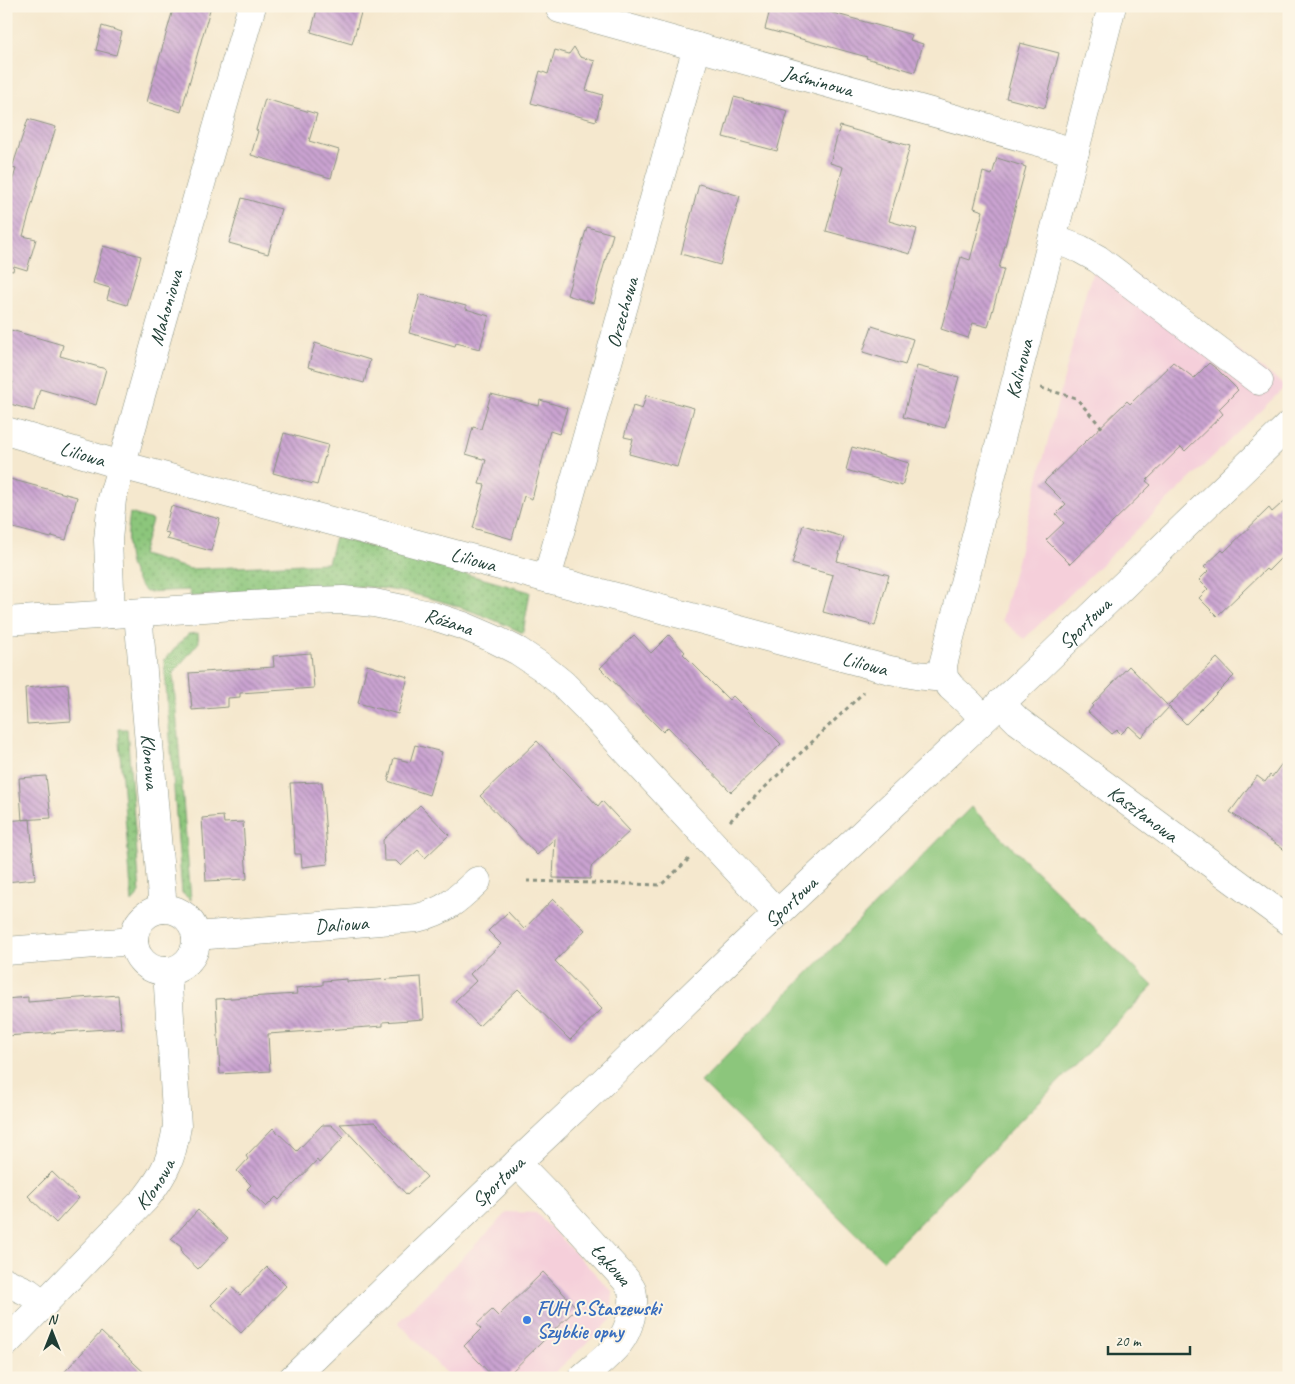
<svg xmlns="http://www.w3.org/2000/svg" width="1295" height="1384" font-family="Caveat,sans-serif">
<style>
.built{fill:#f5cfda}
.grass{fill:url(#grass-dots);stroke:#568258}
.pitch{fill:#8cc67b;stroke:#568258}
.building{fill:url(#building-back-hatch)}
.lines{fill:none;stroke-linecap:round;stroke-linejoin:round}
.minor-casing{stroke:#8a9281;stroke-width:29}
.path{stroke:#8a9281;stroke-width:3;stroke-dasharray:4 4;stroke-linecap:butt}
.minor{stroke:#fff;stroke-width:28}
.shop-dot{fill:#3f7fe0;stroke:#fcf5e5;stroke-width:2}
.labels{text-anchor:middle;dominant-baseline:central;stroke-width:4;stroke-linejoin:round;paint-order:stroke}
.street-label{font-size:20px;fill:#1f3d34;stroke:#fcf5e5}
.shop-label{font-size:20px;font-weight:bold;fill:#366cbe;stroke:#fcf5e5;text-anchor:start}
</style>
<defs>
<pattern id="grass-dots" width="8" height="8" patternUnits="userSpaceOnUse" patternTransform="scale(1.25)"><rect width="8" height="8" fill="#8cc67b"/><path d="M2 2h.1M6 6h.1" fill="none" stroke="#72a266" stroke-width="1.8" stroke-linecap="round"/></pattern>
<pattern id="building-back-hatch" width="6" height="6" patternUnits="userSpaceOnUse" patternTransform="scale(1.25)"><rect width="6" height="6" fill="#caa3d1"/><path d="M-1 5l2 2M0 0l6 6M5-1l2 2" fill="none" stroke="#a386aa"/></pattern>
</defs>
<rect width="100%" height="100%" fill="#fcf5e5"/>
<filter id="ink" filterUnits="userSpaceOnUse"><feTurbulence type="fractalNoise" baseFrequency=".02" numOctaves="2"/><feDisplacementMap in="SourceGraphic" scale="10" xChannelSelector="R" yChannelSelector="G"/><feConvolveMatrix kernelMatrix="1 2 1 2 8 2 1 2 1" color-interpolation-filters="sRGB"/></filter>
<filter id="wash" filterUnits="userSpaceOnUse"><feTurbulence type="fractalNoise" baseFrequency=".0096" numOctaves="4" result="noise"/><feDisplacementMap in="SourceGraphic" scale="20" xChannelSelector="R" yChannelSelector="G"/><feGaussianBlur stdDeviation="1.12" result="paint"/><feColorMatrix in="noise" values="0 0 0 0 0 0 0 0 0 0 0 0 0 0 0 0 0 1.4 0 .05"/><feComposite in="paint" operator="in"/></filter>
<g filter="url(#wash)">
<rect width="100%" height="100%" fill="#f5e8ce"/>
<g class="built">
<path d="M1100,250L1286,386L1024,639L1002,620L1086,292Z"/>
<path d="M508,1212L536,1213L613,1292L611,1320L549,1378H450L398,1322Z"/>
</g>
<g class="grass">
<path d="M130,513L152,520L142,555L190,569L328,563L335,537L530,592L523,633C471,608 413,589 355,586C300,584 245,592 191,597L189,590L146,592C124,570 126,541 130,513Z"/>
<path d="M198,633L199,642L173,673L191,900L182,893L164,660L188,634Z"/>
<path d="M118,729H127L140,893L132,902Z"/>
</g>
<path class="pitch" d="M971,807L1153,986L883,1260L701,1082Z"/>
<g id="blocks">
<g class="building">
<path d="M174,6H211L181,112L147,102Z"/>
<path d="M318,6H363L352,44L311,32Z"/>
<path d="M771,6H808L912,35L910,40L923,44L915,72L866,58L867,57L765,29Z"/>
<path d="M102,26L122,32L116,55L96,50Z"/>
<path d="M1020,43L1059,53L1045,108L1006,98Z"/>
<path d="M574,47L580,57L595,61L586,90L603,95L596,121L531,103L540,71L548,74L555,50L569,54Z"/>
<path d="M734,97L788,111L777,151L723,137Z"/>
<path d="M265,99L317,114L309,141L339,150L331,178L251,155L258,131L256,130Z"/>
<path d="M28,119L56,127L41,176H40L23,236L36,239L27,270L14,266L13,271L6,270V201L16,169L12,168Z"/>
<path d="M840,126L910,146L889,221L917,229L910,254L826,231L843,167L830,163Z"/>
<path d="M997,158L1026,167L999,268L1004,269L988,327L973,323L968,338L941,329L961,257L970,260L983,211L974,208L983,172L992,175Z"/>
<path d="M699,184L740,196L720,265L681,254Z"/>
<path d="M242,198L281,209L268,254L229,243Z"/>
<path d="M587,227L613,234L593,303L567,295Z"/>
<path d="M103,246L141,256L127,305L107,299L110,288L93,283Z"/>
<path d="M420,294L466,306V309L489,316L480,349L456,343L455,346L409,333Z"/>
<path d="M872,326L913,339L905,365L863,352Z"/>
<path d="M11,330L63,345L60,356L106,369L96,405L40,389L34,411L7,403L13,382L6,380V348Z"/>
<path d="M315,343L370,360L364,383L308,367Z"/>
<path d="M1173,362L1194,378L1209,363L1217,369L1238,390L1219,409L1223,414L1185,451L1181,447L1146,481L1151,485L1070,564L1046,540L1064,523L1056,514L1066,504L1044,482L1127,401L1130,404Z"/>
<path d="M917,366L959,377L945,428L903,417Z"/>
<path d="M491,394L539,406L540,400L567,408L559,434L550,431L532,499L524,496L512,539L473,528L485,485L479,484L486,460L466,454L473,427L481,429Z"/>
<path d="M646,395L694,408L677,467L629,454L633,439L624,437L633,406L642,409Z"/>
<path d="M284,433L328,445L317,485L273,473Z"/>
<path d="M852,447L909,463L902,486L846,470Z"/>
<path d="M6,478L77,497L66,540L52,536L51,538L6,526Z"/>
<path d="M1289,497V550L1268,571L1266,569L1217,616L1199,598L1208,589L1199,580L1208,571L1204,567L1222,550L1224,552L1269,508L1272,512Z"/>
<path d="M171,506L220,519L211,551L167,539L169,533L164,532Z"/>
<path d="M803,525L844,537L837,561L889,575L875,626L823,612L833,575L792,564Z"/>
<path d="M634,635L651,653L669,635L685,652L683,654L729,700L733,696L781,744L731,792L668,727L663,732L600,668Z"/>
<path d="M311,653L314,688L240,693V697L228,698V707L192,710L189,673L274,667L273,656Z"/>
<path d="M1217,658L1234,676L1186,724L1169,707L1141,737L1129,726L1121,734L1117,730L1112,734L1088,712L1093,706L1092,705L1129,666L1168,706Z"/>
<path d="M367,665L408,677L398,714L358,703Z"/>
<path d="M68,684L71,721L27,724L25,688Z"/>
<path d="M537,741L598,806L602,801L630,831L591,867L590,879L553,878L555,838L537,855L480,796Z"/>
<path d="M415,745L442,752L429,795L388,781L394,758L410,762Z"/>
<path d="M1289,754V853L1230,812L1257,776L1265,782L1270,775L1272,777Z"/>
<path d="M46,776L51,818L22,820L19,778Z"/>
<path d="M322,782L328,864L302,867L301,854H295L290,783Z"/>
<path d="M420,805L449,835L425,858L418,850L401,866L396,861H384L383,840Z"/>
<path d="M223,816L224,823L243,822L247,879L206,881L202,818Z"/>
<path d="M30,819L35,879L6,882V821Z"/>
<path d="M553,899L585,930L555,961L602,1009L570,1040L518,989L479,1026L455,1001L476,981L470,974L501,944L488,931L508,912L524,929Z"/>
<path d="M421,977L424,1019L383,1022V1026L268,1034L270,1071L220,1074L216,999L297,994L296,988L323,985V981L347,979V982Z"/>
<path d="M118,995L121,1028L6,1036V999L28,997V1002Z"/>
<path d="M375,1122L427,1177L407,1195L340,1124Z"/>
<path d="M322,1125H331L344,1137L319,1163L317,1160L279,1200L276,1197L266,1207L247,1189L251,1185L237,1171L248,1159L246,1156L273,1128L297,1151Z"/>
<path d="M52,1172L79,1198L56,1223L28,1196Z"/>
<path d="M198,1210L228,1238L198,1269L182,1254L181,1247L171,1239Z"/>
<path d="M267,1267L286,1286L241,1333L211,1305L230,1286L240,1295Z"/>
<path d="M543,1272L577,1308L505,1378H494L464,1346L481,1329L477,1324L492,1310L498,1316Z"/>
<path d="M101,1332L150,1378H59Z"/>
</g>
</g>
</g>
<g filter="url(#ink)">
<use href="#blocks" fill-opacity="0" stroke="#8a9281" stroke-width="1"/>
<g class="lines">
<g class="minor-casing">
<g id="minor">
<path id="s1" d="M560,9L1075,152"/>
<path d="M1053,239L1080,249L1098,259L1259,381"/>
<path id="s2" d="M6,431L121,465L890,670L916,675L944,678"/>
<path id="s3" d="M547,578L697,47"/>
<path id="s4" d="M138,613L163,909"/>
<path id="s5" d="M111,614L108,540L112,499L158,334L252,6"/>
<path id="s6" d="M6,621L313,601L343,600L374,603L403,609L433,616L464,626L492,638L518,651L542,667L563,684L585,706L777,913"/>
<path id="s7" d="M1000,703L1018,721L1289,921"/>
<path id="s8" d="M983,718L970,704L951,687L944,678L943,665L1112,6"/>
<circle cx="165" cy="940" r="31"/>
<path id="s9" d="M196,936L417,918C445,911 456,901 477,881"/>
<path d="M6,951L134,941"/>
<path id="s10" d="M517,1163L551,1198L626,1280C627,1283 630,1286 632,1290C636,1306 629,1330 619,1343C609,1356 594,1367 582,1378"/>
<path d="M6,1282L28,1292L44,1304"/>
<path id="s11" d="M6,1343L146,1198C166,1172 172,1158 177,1126L167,971"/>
<path id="s12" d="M293,1378L517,1163L604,1081L738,951L1034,672L1289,425"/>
</g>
</g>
<g class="path">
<path d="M1041,388L1076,398L1104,430"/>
<path d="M730,821L864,692"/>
<path d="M527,881L661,885L689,859"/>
</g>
<use href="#minor" class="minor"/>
</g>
</g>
<circle class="shop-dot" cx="527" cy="1320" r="5"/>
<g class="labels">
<g class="street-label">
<text stroke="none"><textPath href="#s1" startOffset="268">Jaśminowa</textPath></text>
<text stroke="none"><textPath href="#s5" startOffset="314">Mahoniowa</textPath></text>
<text stroke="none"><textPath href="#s3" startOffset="276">Orzechowa</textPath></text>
<text stroke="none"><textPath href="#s8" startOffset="375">Kalinowa</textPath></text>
<text stroke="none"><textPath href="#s2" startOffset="80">Liliowa</textPath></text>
<text stroke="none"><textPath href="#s2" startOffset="485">Liliowa</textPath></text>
<text stroke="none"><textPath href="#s6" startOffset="446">Różana</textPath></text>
<text stroke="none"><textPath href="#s12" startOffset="1094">Sportowa</textPath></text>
<text stroke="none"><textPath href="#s2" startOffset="890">Liliowa</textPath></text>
<text stroke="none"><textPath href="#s4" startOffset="149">Klonowa</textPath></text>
<text stroke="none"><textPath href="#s7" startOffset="181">Kasztanowa</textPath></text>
<text stroke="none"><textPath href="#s12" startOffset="689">Sportowa</textPath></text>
<text stroke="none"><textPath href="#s9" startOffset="146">Daliowa</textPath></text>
<text stroke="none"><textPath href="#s12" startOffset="284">Sportowa</textPath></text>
<text stroke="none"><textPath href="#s11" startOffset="218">Klonowa</textPath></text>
<text stroke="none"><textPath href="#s10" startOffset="139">Łąkowa</textPath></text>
</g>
<g class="shop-label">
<text x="537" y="1308">FUH S.Staszewski<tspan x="537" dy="23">Szybkie opny</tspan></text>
</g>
</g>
<rect width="1295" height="1384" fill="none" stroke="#fcf5e5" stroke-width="25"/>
<g transform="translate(52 1332)" stroke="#fcf5e5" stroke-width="4" paint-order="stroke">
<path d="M0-4L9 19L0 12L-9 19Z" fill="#1f3d34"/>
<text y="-8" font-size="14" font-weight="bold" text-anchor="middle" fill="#1f3d34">N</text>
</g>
<path d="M1108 1346v8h82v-8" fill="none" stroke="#1f3d34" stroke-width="2.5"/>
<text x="1115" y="1346" font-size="15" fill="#1f3d34" stroke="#fcf5e5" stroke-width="4" paint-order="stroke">20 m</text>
</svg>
